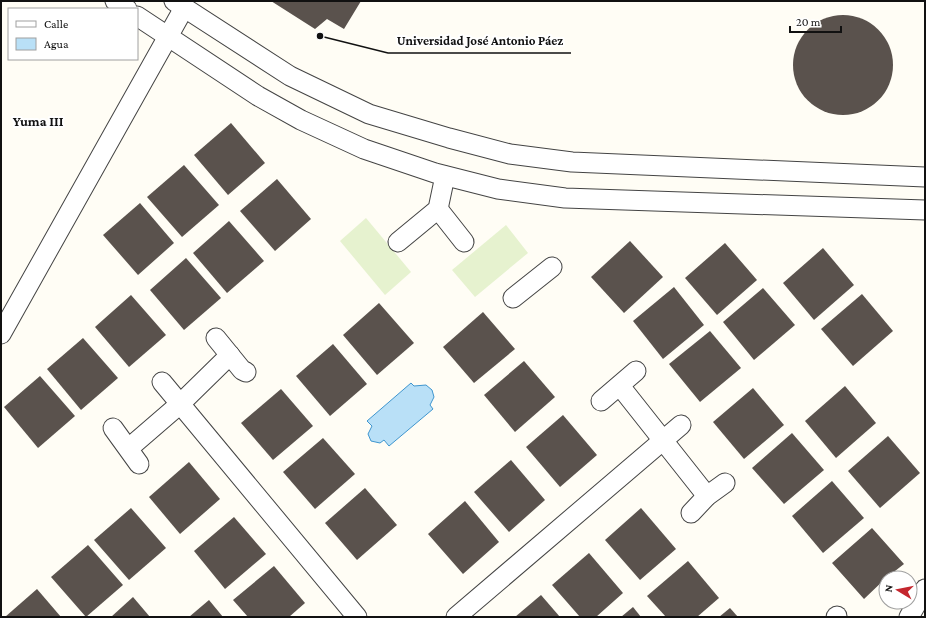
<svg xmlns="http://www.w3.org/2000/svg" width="926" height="618" font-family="'Crimson Pro',serif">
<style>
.pitch{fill:#e6f2cf}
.water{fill:#b9e0f7;stroke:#3f96cf}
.building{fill:#5a524d}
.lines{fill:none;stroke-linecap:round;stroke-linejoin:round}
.minor-casing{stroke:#444;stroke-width:21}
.minor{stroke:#fff;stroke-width:19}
.labels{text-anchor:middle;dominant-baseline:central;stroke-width:4;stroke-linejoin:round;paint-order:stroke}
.quarter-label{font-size:14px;font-weight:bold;fill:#111;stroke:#fff}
.leader{fill:none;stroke:#111;stroke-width:1.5}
.callout-dot{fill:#111;stroke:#fff;stroke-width:1.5}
.callout-label{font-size:13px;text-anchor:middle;font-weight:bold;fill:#111;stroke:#fff;stroke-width:4;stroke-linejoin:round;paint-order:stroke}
</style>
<rect width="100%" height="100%" fill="#fffdf5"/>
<g class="pitch">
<path d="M366,218L411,272L385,295L340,241Z"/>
<path d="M506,225L528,253L475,297L452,270Z"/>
</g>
<path class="water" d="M411,383L414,386L426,385L432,390L434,397L430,405L433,409L389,446L384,440L380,443L371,441L368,434L372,426L367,421Z"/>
<g class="building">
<path d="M271,1H361L344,29L327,19L315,29Z"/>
<circle cx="843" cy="65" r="50"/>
<path d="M231,123L265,163L228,195L194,155Z"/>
<path d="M184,165L219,205L182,237L147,197Z"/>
<path d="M277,179L311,219L275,251L240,211Z"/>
<path d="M140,203L174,243L138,275L103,235Z"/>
<path d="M229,221L264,261L227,293L193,253Z"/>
<path d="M630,241L663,277L624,313L591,277Z"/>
<path d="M725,243L757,280L717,315L685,278Z"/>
<path d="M823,248L854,285L814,320L783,283Z"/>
<path d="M186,258L221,298L184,330L150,290Z"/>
<path d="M674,287L704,325L663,359L633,321Z"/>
<path d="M763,288L795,325L754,360L723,322Z"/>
<path d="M862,294L893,331L853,366L821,329Z"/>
<path d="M131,295L166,335L129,367L95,327Z"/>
<path d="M379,303L414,343L377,375L343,335Z"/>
<path d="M483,312L515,349L474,383L443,347Z"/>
<path d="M710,331L741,368L700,402L669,364Z"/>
<path d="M83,338L118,378L81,410L47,369Z"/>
<path d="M333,344L367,384L330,416L296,376Z"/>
<path d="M524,361L555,397L515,432L484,395Z"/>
<path d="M40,376L75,416L38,448L4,407Z"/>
<path d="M845,386L876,423L836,458L805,421Z"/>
<path d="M753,388L784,425L744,459L713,422Z"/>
<path d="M281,389L313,426L273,460L241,423Z"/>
<path d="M563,415L597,455L560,487L526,447Z"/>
<path d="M792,433L824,470L784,504L752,468Z"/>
<path d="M888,436L920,473L880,508L848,471Z"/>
<path d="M323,438L355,474L315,509L283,472Z"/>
<path d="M511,460L545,500L509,532L474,492Z"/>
<path d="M189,462L220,499L180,534L149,497Z"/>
<path d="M832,481L864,518L823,553L792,516Z"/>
<path d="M365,488L397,525L357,560L325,523Z"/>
<path d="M465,501L499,542L463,574L428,534Z"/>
<path d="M131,508L166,548L129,580L94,540Z"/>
<path d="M641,508L676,549L640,580L605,540Z"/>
<path d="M234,517L266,554L225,589L194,551Z"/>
<path d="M872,528L904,564L886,578L864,599L832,563Z"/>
<path d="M88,545L123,585L86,617L51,577Z"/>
<path d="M589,553L623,593L596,617H580L552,585Z"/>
<path d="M688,561L719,598L697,617H666L647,596Z"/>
<path d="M274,566L305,603L289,617H248L233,600Z"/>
<path d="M37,589L61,617H5Z"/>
<path d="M541,595L560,617H515Z"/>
<path d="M133,597L150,617H111Z"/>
<path d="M209,600L223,617H189Z"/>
<path d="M633,607L641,617H621Z"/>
<path d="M730,608L738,617H719Z"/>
</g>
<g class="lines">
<g class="minor-casing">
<g id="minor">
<path d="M115,1L127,9"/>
<path d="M174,1L290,76L369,114L449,138L510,154L572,162L925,177"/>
<path d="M137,16L258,96L301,120L364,149L435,173L498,189L565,198L925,210"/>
<path d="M438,209L464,242"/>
<path d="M398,242L438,209L445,176"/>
<path d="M513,298L552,267"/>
<path d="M1,334L184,8"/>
<path d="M216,338L242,370L246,372"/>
<path d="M162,382L357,617"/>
<path d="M620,386L707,496"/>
<path d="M601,401L636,371"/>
<path d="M113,428L139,464"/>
<path d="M129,448L180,404L230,355"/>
<path d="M691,513L707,496L725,483"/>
<path d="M456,617L681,425"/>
<path d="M836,617L837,616"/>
<path d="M909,617L925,589"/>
</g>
</g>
<use href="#minor" class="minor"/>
</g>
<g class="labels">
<g class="quarter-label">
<text x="38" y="121">Yuma III</text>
</g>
</g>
<path class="leader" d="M320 36L388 53H571"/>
<circle class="callout-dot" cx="320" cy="36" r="4"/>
<g class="callout-label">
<text x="480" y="45">Universidad José Antonio Páez</text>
</g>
<rect width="926" height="618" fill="none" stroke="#111111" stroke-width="4"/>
<rect x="8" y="8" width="130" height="52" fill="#ffffff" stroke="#a0a0a0"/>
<rect x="16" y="21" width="20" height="6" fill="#ffffff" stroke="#a0a0a0"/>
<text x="44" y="28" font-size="12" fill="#111111">Calle</text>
<rect x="16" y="38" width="20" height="12" fill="#b9e0f7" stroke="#a0a0a0"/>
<text x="44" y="48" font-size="12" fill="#111111">Agua</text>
<g transform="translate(898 590) rotate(280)"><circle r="19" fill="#ffffff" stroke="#a0a0a0"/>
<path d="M0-3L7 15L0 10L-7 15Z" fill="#c4262e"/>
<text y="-6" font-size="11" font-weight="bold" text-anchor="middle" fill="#111111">N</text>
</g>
<path d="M790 26v6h51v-6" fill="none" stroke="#111111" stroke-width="2"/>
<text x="796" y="26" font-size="12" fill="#111111" stroke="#ffffff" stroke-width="3" paint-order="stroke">20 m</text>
</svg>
